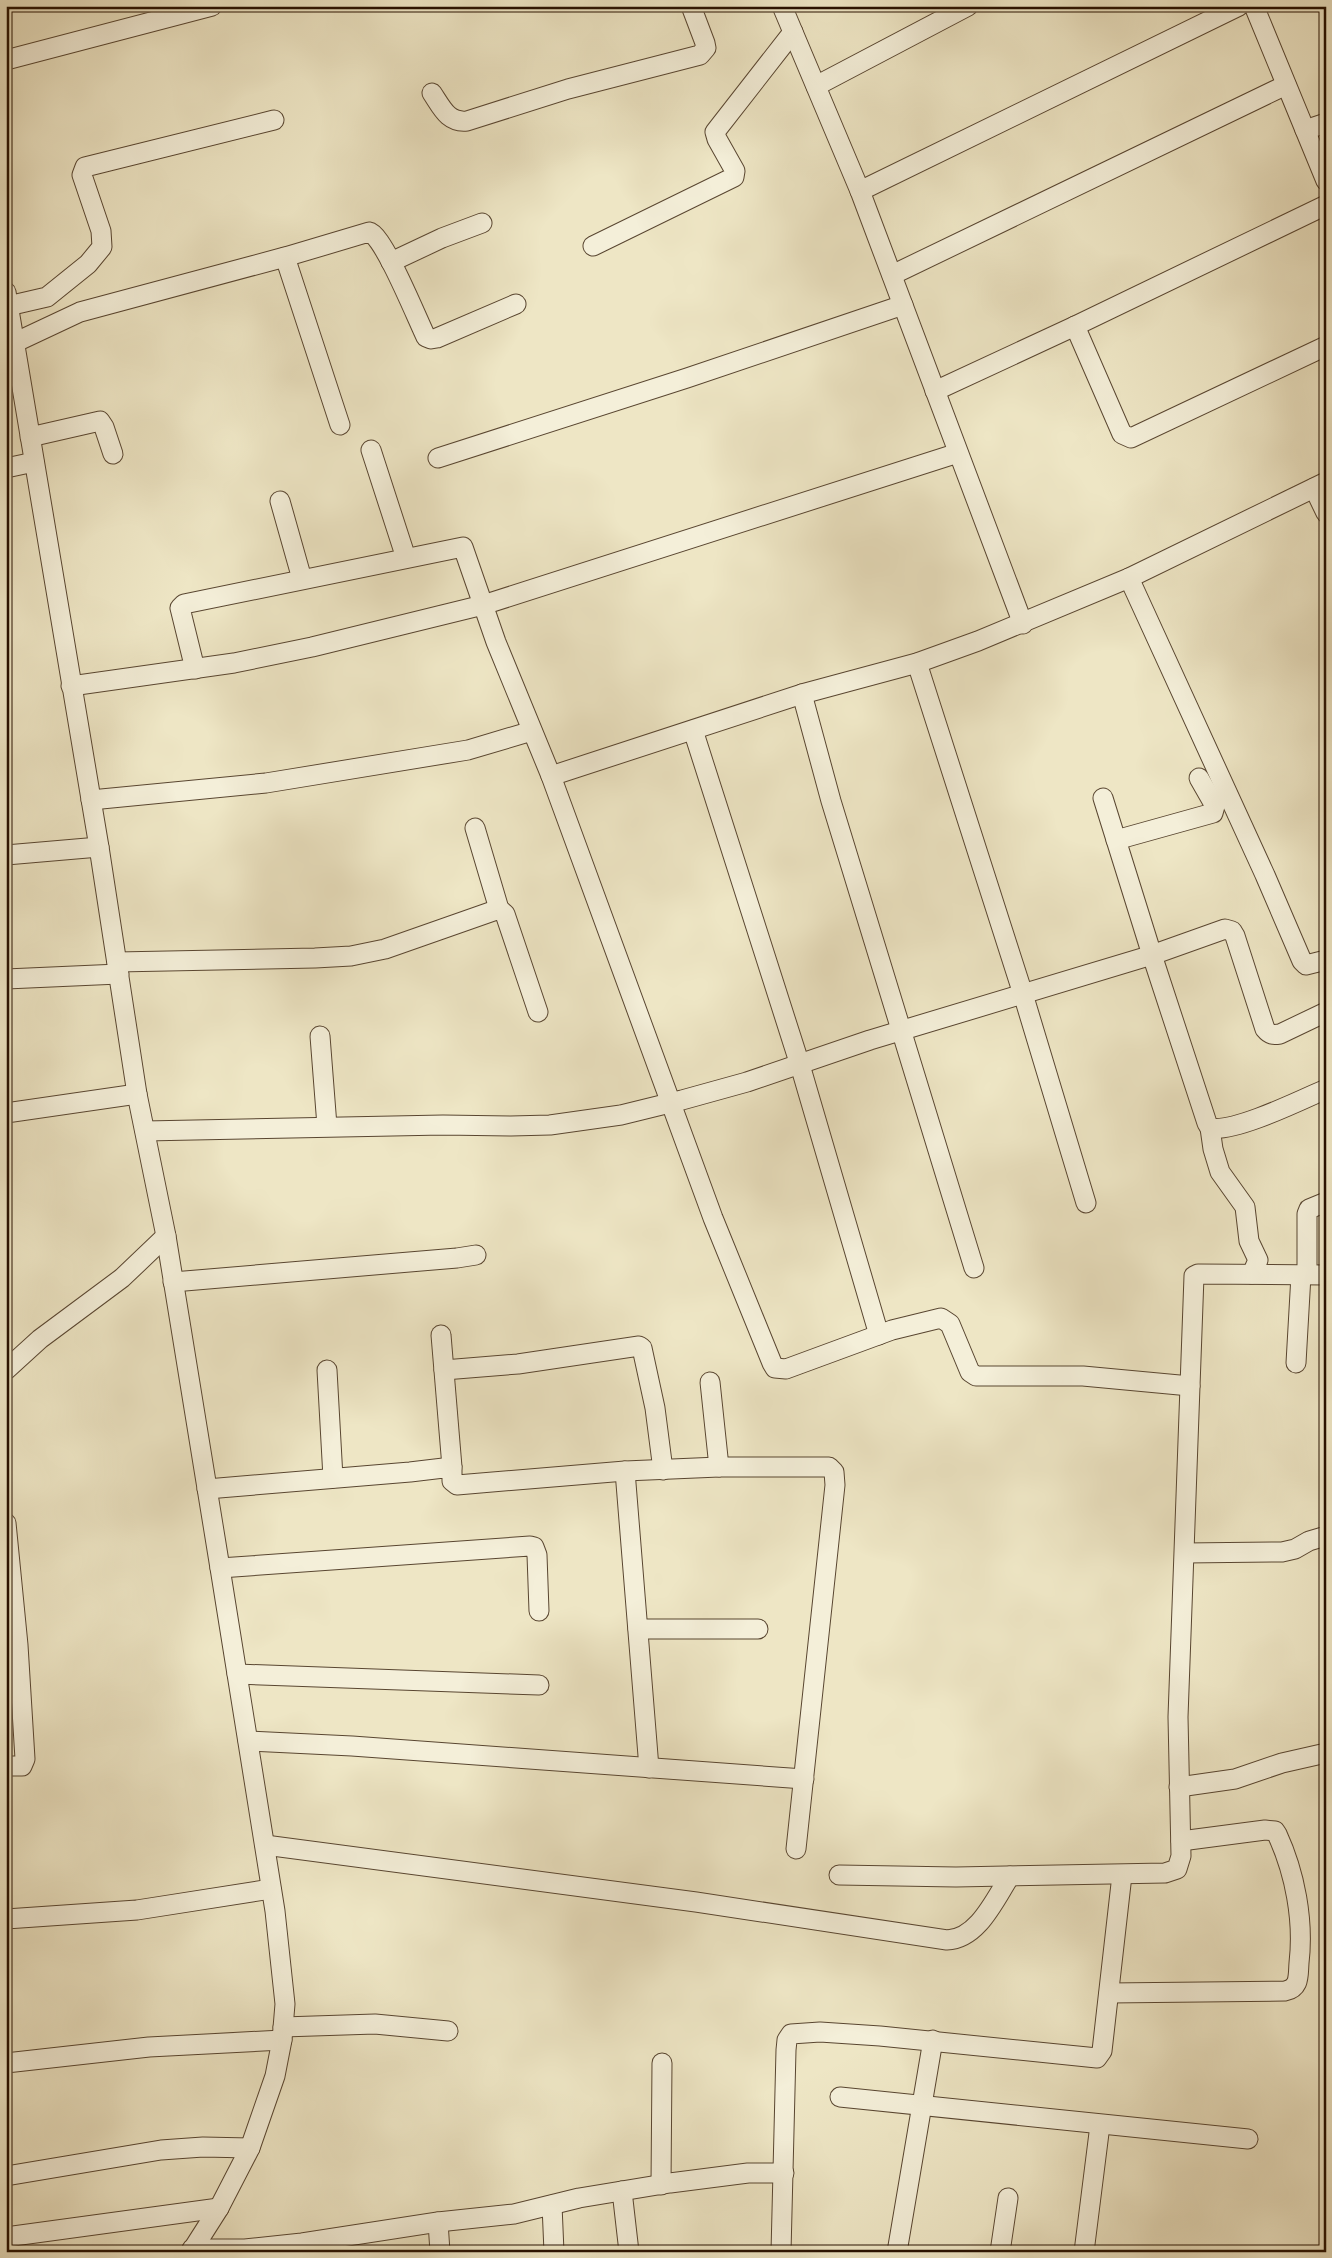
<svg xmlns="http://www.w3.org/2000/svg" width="1332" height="2258" font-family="'IM FELL English',serif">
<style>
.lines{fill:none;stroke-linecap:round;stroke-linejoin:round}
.minor-casing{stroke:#594631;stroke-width:21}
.minor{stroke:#f4efd9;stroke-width:19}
</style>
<rect width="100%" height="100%" fill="#eee6c5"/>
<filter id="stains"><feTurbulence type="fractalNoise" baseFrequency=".004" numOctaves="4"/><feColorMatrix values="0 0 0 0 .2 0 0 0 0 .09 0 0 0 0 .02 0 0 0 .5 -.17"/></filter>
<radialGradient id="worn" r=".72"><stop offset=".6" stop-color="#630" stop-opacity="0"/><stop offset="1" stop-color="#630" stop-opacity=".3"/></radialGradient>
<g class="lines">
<g class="minor-casing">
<g id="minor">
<path d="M782,6L860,191L1023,624"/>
<path d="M1254,6L1326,181"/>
<path d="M6,60L212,6"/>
<path d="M816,86L968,6"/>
<path d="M432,93C442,108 448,123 467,121L568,89L700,55L706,48L705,43L691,6"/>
<path d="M1305,130L1326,123"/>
<path d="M860,191L1239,6"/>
<path d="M593,246L734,177L735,171L717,139L715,132L793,32"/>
<path d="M285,257L340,425"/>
<path d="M391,262L442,238L482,223"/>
<path d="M892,275L1286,85"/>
<path d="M6,292L99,847L137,1094L166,1236L220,1568L275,1911L285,2004L282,2040L275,2076L250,2148L219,2208L191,2252"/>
<path d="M8,306L47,297L88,264L102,247L101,231L82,175L85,167L274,120"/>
<path d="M1075,326L1122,434L1131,438L1326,346"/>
<path d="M6,344L14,343L80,312L285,257L369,232C383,234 418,321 426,337L431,339L437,338L516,304"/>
<path d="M935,391L1075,326L1326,205"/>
<path d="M30,437L100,421L104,427L113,454"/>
<path d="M371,450L406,558"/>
<path d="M438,458L687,378L903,305"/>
<path d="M6,468L34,462"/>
<path d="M1314,488L1326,513"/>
<path d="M280,501L302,579"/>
<path d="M1129,578L1265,875L1302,961L1306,965L1326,960"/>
<path d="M917,663L1023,994L1086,1203"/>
<path d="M195,669L181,612L180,608L184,604L463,547L496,642L551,776L713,1218L772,1363L775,1368L786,1369L892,1330L941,1318L950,1324L970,1372L976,1376H1083L1190,1386"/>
<path d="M71,686L234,663L312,647L483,605L958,453"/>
<path d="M802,694L831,801L974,1268"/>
<path d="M693,730L800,1065L879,1335"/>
<path d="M551,776L802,694L917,663L978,641L1129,578L1326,482"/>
<path d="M1103,798L1152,955L1207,1123L1210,1128C1234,1133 1301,1100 1326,1089"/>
<path d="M91,800L266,783L468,750L532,731"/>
<path d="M475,828L499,909"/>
<path d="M1116,840L1213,813L1215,806L1199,778"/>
<path d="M6,855L99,847"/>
<path d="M117,962L315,958L351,956L385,949L499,909L505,914L538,1012"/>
<path d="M6,979L119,974"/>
<path d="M320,1036L327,1126"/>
<path d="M6,1113L137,1094"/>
<path d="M1210,1128L1213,1149L1220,1172L1245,1207L1249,1241L1258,1260L1252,1274"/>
<path d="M145,1131L443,1125L511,1126L550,1125L621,1115L682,1100L747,1082L870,1040L1152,955L1225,929L1232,931L1235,936L1265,1029C1270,1035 1273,1035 1280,1034L1326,1012"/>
<path d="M1307,1275V1214L1309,1209L1326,1202"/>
<path d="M173,1282L457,1258L476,1255"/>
<path d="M441,1335L452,1467"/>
<path d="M1296,1363L1301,1275"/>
<path d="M6,1370L40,1339L122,1278L166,1236"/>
<path d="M327,1370L333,1478"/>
<path d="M444,1370L518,1364L639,1346L642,1348L655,1408L663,1470"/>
<path d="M710,1382L719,1467"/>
<path d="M625,1471L649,1768"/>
<path d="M207,1489L410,1472L452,1467V1481L457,1485L625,1471L719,1467H829L834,1472L835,1485L796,1849"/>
<path d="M6,1523L18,1645L25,1759L22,1766H6"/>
<path d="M1185,1553L1282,1552L1295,1549L1309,1541L1326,1536"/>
<path d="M220,1568L530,1546L534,1547L537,1555L539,1611"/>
<path d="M638,1629H758"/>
<path d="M237,1674L539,1685"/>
<path d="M248,1741L352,1746L804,1779"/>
<path d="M1179,1787L1235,1779L1282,1763L1326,1753"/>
<path d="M265,1845L696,1902L947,1940C978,1939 995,1899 1010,1876"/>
<path d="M839,1875L956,1877L1165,1873L1177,1869L1181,1856L1178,1717L1194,1276L1198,1274L1326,1275"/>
<path d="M6,1919L137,1910L271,1889"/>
<path d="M1109,1993L1285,1991C1300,1988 1298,1976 1299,1963C1304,1920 1295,1873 1277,1834L1275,1831L1265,1830L1181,1841"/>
<path d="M283,2027L375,2024L448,2031"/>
<path d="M6,2063L149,2047L282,2040"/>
<path d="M840,2097L1248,2139"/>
<path d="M6,2176L161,2150L203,2147L250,2148"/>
<path d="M661,2185L662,2063"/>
<path d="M622,2191L629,2252"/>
<path d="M552,2205L554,2252"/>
<path d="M438,2222L440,2252"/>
<path d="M6,2237L219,2208"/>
<path d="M192,2249H245L302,2243L438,2222L514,2214L579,2198L670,2183L748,2173H784"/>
<path d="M781,2252L786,2050L787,2040L791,2034L820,2032L880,2036L1097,2058L1102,2051L1122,1875"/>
<path d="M897,2252L933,2040"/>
<path d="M1000,2252L1008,2198"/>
<path d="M1084,2252L1100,2125"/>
</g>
</g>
<use href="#minor" class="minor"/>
</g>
<rect width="1332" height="2258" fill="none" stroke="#eee6c5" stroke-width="25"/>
<rect x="8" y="8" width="1317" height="2243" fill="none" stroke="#271000" stroke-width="2.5"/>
<rect x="12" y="12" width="1307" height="2233" fill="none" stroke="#271000"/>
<rect width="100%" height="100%" filter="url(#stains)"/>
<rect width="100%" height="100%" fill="url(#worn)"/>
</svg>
